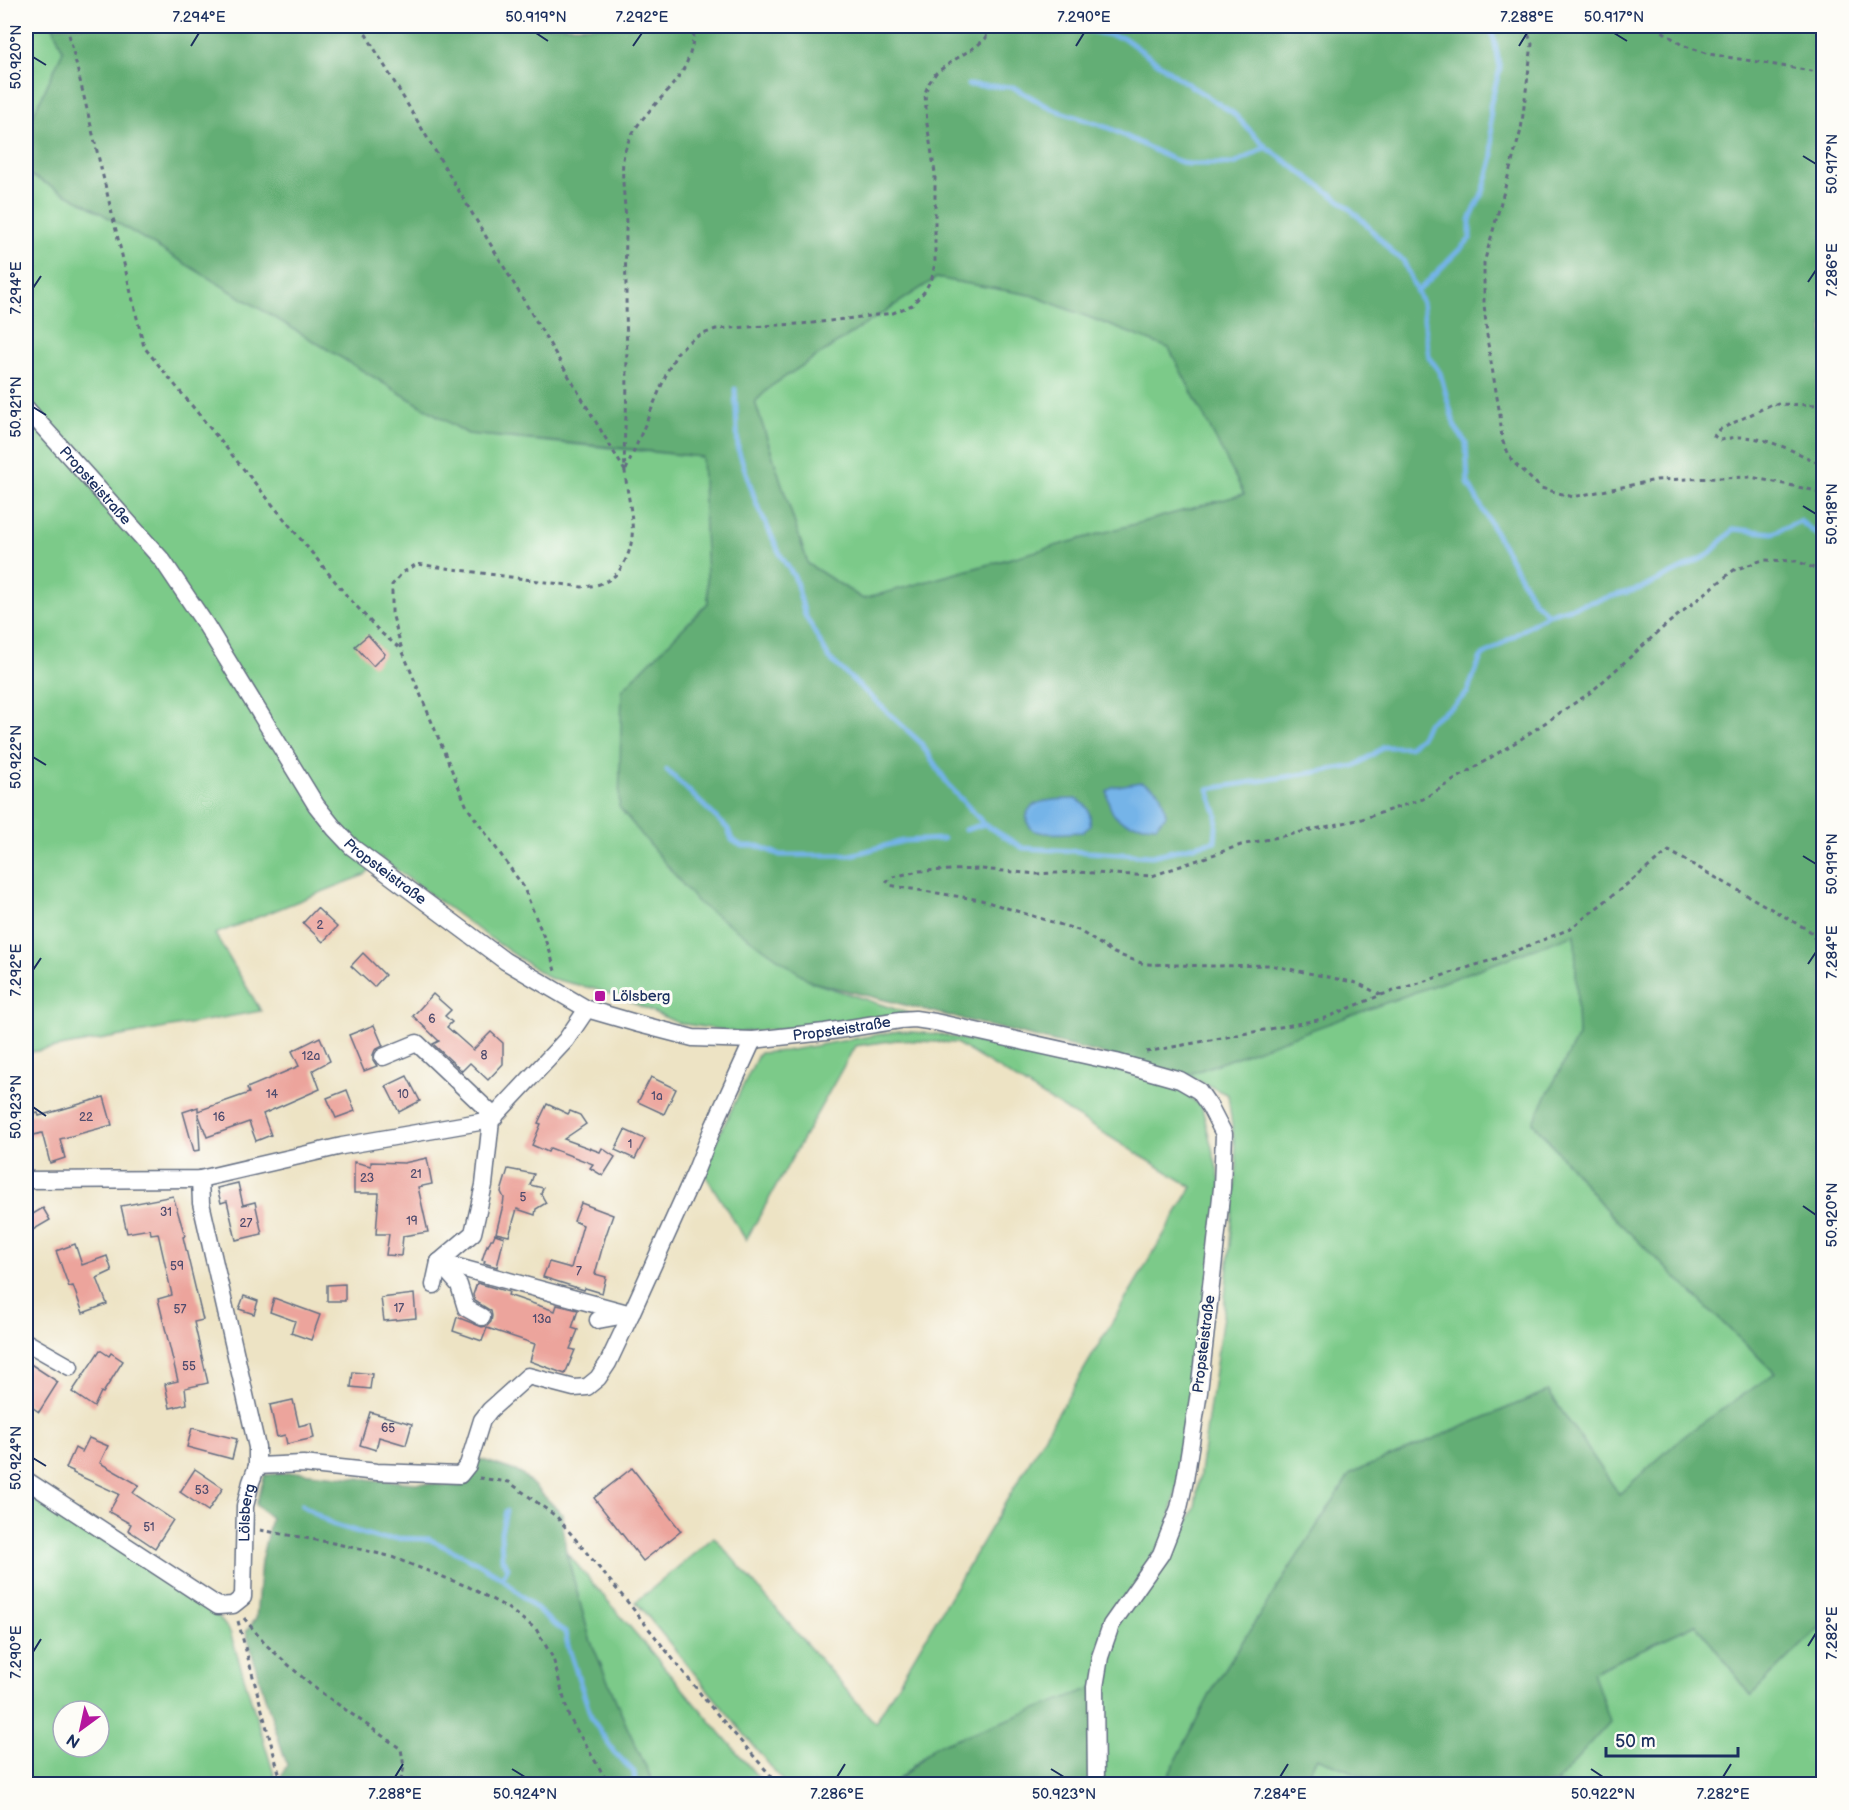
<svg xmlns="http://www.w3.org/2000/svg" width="1849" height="1810" font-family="'Balsamiq Sans',sans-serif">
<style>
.green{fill:#7bca89;stroke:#4b7c74;stroke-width:1.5;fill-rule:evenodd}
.forest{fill:#64ae75;stroke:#406e6a;stroke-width:1.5;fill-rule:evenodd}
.water{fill:#74b4e8;stroke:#4872a3;stroke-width:1.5}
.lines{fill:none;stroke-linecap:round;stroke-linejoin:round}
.stream{stroke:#74b4e8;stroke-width:5}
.building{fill:#eca49c}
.minor-casing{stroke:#646e82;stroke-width:19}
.path{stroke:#646e82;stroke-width:3;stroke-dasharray:4.5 4.5;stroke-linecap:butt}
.minor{stroke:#fff;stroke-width:16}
.ticks{fill:none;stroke:#1b2f5e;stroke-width:2}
.poi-dot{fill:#b5179e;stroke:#fdfcf7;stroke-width:2}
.labels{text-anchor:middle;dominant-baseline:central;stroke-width:6;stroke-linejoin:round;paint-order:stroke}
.number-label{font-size:12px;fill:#4f4c6e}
.street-label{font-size:15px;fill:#1b2f5e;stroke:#fdfcf7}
.poi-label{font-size:15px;fill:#1b2f5e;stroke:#fdfcf7;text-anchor:start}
.neatline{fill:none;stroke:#1b2f5e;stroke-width:2}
.ticks-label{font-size:15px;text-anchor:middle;fill:#1b2f5e}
</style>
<rect width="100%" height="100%" fill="#fdfcf7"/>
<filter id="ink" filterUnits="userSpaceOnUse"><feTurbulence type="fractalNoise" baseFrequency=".0167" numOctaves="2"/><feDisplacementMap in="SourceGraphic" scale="12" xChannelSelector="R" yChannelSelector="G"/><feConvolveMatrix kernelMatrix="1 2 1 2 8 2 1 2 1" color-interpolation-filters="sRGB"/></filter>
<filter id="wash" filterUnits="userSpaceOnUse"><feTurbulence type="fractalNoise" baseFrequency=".008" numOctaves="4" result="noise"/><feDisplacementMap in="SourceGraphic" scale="24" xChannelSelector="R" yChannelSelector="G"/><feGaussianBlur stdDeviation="1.35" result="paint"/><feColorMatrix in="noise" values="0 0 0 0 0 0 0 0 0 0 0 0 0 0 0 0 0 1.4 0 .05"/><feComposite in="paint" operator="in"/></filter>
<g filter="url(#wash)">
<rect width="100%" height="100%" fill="#ede3c4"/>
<g class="green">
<path d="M26,26H53L63,51L29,124L26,120Z"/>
<path d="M26,173L86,204L468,434L703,457L708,603L622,690L812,982L935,1022L736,1032L678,1023L620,997L595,989L549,978L487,936L379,857L365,875L215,934L261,1011L26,1053Z"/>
<path d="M936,278L1031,295L1169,348L1244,494L863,599L808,564L755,402L771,386Z"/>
<path d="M1575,934L1578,1036L1533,1123L1609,1213L1775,1373L1685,1435L1619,1495L1548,1391L1351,1473L1216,1683L1164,1784H1096L934,1747L893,1784H785L636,1602L714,1537L875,1723L1192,1187L956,1043L897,1040L855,1046L746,1240L702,1170L759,1053L785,1051L899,1031L937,1034L1099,1066L1137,1076L1181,1089L1202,1108L1222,1188L1199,1392L1162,1554L1175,1550L1195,1507L1224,1309L1237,1164L1228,1095L1187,1075Z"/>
<path d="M26,1488L188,1594L218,1616L230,1632L277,1784H26ZM63,1711H99V1747H63Z"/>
<path d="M566,1552L764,1784H654L627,1727L590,1639Z"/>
<path d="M1696,1624L1751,1695L1823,1624V1780L1799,1784H1556L1562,1775L1593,1672Z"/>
<path d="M1317,1758L1383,1784H1301Z"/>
</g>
<g class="forest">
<path d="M53,26H1823V1624L1751,1695L1696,1624L1593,1672L1610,1722L1562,1775L1556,1784H1383L1317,1758L1301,1784H1164L1216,1683L1351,1473L1548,1391L1619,1494L1685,1435L1775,1373L1609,1213L1533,1122L1578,1036L1575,934L1187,1075L812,982L697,902L619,807L622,690L708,603L702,457L611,447L468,434L86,204L26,173V120L29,124L63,51ZM936,278L1031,295L1169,348L1244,494L863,599L808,564L755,402L771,386Z"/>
<path d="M480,1459L521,1473L562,1514L566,1552L590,1639L627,1727L654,1784H277L287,1765L258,1675L246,1631L256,1619L261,1561L271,1518L256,1505L265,1475L300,1472L376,1480L460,1486Z"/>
<path d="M1095,1687L1096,1784H895L934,1747Z"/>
</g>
<g class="water">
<path d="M1141,782C1162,789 1162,795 1166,815L1156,826C1127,823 1110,827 1107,791L1112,787Z"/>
<path d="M1077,799C1088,806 1091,812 1090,826L1083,832C1069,832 1053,835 1040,832C1033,831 1028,827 1027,820C1024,797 1061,800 1077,799Z"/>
</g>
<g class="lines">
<g class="stream">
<path d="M1066,26L1124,38L1180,79L1233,113L1266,147L1342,202L1360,218L1394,254L1403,260L1422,303L1429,357L1440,373L1455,427L1466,443L1468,483L1533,600L1548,614"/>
<path d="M968,85L1013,87L1052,109L1109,128L1170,158L1187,164H1234L1266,147"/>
<path d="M1417,292L1470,239V220L1484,189L1493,156L1490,106L1500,68L1494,39L1489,26"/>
<path d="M735,389L738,449L757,505L781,556L795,578L805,615L829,658L920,742L950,787L984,824"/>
<path d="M667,770L728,829L732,840L742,846H758L780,855H851L903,841L943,839"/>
<path d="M965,830L984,824L1023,848L1152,856L1215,841L1217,815L1208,789L1355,766L1384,747H1409L1421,737L1427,723L1453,706L1467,693L1481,657L1548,614L1642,588L1707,556L1734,529L1773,533L1800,521L1824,540"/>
<path d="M302,1505L332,1524L378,1538L429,1539L476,1562L502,1578"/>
<path d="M506,1511L501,1532L502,1559L508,1567L502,1578L551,1622L565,1632L568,1646L592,1719L614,1752L634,1772L635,1784"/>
</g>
</g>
<g id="blocks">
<g class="building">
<path d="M368,635L385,654L373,666L355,646Z"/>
<path d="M317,908L337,927L323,942L303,923Z"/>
<path d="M363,953L385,975L374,987L351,966Z"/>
<path d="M433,994L451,1010L445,1016L452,1022L447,1027L473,1050L491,1032L503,1043V1064L488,1080L470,1063L462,1071L433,1044L439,1041L413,1016Z"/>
<path d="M374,1025L383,1046L375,1050L373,1055V1060L377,1066L364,1071L349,1035Z"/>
<path d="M320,1037L330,1061L313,1070L320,1089L263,1114L271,1135L256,1141L249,1122L207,1137L198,1113L200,1150L194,1151L183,1112L198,1107V1111L249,1093L247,1088L299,1066L292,1051Z"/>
<path d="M407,1076L420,1101L399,1112L386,1086Z"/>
<path d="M651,1077L676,1089L664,1114L638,1102Z"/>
<path d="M347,1090L355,1111L336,1118L327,1098Z"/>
<path d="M104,1097L112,1125L60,1139L65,1158L50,1163L42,1133L26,1137V1116L38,1113L39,1116Z"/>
<path d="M547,1104L568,1114L570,1111L580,1115L586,1124L564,1139L600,1152L602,1148L615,1157L603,1176L590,1168L593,1164L550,1148L548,1152L532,1145L541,1124L538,1123Z"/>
<path d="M625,1130L645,1139L635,1159L615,1150Z"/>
<path d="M427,1158L432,1184L418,1187L428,1232L403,1236L401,1256L386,1255L389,1234H376L379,1193H354V1162L371,1166V1162L404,1163Z"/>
<path d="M508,1169L534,1174L530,1185L543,1188L541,1194L546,1203L536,1209L535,1215L517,1209L509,1236L496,1233L503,1205L504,1198L501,1192Z"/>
<path d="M238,1183L243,1205L255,1202L262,1234L236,1240L227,1201L221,1203L217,1188Z"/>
<path d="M173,1196L185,1236L183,1237L203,1320L194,1322L208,1383L185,1388L187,1404L170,1408L165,1384L178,1381L158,1299L172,1295L158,1233L151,1234L150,1229L127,1233L121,1206Z"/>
<path d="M581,1203L613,1215L605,1238L595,1274L606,1277L602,1293L585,1288L584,1290L543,1277L549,1262L571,1268L583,1225L574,1221Z"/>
<path d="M43,1208L50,1220L26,1234V1218Z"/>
<path d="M495,1234L504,1237L497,1267L484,1263L485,1261L482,1260L487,1245L488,1246L491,1239H493Z"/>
<path d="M75,1244L82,1265L107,1256L112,1271L97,1278L107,1304L83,1313L73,1286L69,1287L56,1251Z"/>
<path d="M477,1283L509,1292L508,1295L555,1311L557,1305L578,1310L572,1328L578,1330L570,1349L575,1350L565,1374L530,1361L535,1344L487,1328L482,1341L453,1331L457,1317L482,1327L487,1326L491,1322L492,1316L491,1311L475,1301L473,1295Z"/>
<path d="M345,1284V1301H327V1285Z"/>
<path d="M414,1294L416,1318L384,1321L381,1298Z"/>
<path d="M244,1296L258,1301L254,1314L239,1309Z"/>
<path d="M274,1298L320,1315L311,1340L291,1333L295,1321L270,1312Z"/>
<path d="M100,1350L109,1356L111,1353L123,1361L103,1393L101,1392L94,1407L72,1392Z"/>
<path d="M26,1361L58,1382L39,1412L26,1403Z"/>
<path d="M353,1372L372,1374L370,1389L351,1387Z"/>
<path d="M293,1400L299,1426L311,1423L314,1438L287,1444L285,1435L277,1437L270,1405Z"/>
<path d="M370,1412L412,1424L406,1445L379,1437L376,1450L360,1445Z"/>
<path d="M192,1428L237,1439L232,1459L187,1447Z"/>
<path d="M89,1438L108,1446L100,1463L139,1485L133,1493L173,1520L155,1548L128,1530L131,1524L109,1512L119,1494L73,1473V1471L66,1468L75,1448L82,1452Z"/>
<path d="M632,1468L681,1531L643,1561L594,1498Z"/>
<path d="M195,1469L223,1488L208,1511L180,1492Z"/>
</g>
</g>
</g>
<g filter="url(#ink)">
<use href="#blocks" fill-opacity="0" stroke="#646e82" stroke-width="1.5"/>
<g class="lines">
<g class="minor-casing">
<g id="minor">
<path id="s1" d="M26,408L163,561L206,625L316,805L335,829L352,847L505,961L587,1009L639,1024L693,1038L753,1040L825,1032L900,1020L915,1019L935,1022L1116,1062L1180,1080L1199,1091L1210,1107L1224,1134L1222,1188L1199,1392L1185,1480L1179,1508L1161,1554L1111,1625L1100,1657L1095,1687L1096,1784"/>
<path d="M383,1057L417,1043L495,1117"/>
<path d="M26,1180L200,1179L342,1146L491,1120L566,1040L587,1009"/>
<path d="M439,1262L459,1285L466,1308L482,1317"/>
<path d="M434,1285L439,1262L473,1233L484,1185L491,1120"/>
<path d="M598,1320L631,1314L696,1170L712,1130L753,1040"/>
<path d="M26,1342L70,1367"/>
<path d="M257,1466L303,1464L377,1472L460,1475L468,1465L482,1420L490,1410L528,1376L574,1388L587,1387L598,1378L608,1363L631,1314L439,1262"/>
<path id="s2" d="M26,1480L218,1606L233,1605L243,1597L245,1506L251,1482L257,1466V1447L201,1203L200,1179"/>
</g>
</g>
<g class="path">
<path d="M67,26L144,347L347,596L380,632L401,649"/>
<path d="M361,26L625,471"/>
<path d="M1525,26L1532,44L1521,130L1484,263V304L1488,344L1500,415L1502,440L1512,461L1541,488L1573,497L1656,480L1751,477L1812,490L1824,496"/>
<path d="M1655,26L1682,45L1709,54L1824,73"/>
<path d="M1824,405L1772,404L1719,430L1714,436L1720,440C1727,439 1733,437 1739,437C1765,436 1801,454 1824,466"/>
<path d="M626,470L668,370L677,353L687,343L698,336L716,329L813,323L893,313L912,305L924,292L932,278L935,263V173L927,124L925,93L929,83L936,73L951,62L978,45L986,38L988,26"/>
<path d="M555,971L550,952L523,886L467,807L402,650L392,613V585L402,573L417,564L582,587C598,586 612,582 621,568C642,536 628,507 625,471C624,453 624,435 626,417C628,373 626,329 626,285C625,266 626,246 626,226C626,207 620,171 624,154C632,121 664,100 681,73C691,58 693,42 695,26"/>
<path d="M1381,995L1357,983L1270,965L1213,966L1144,964L1114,953L1078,930L981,900L899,887L890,885L887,881L893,877L919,871L981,869L1037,874L1075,872L1152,876L1241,845L1362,819L1423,799L1521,739L1591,692L1666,625L1734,570L1763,560L1796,561L1824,572"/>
<path d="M1146,1052L1323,1019L1381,995L1495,959L1570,929L1669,851L1810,931L1824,954"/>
<path d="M479,1478L509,1482L557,1517L630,1605L711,1707L778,1784"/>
<path d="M260,1530L333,1543L389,1556L469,1587L506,1607L536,1629L553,1658L569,1717L607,1781V1784"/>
<path d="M244,1618L265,1644L312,1686L401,1749L404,1767L400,1784"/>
<path d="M238,1621L282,1784"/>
</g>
<use href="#minor" class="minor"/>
</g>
</g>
<path class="ticks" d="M536,33L548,41M1614,33L1627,41M191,46L199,33M633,46L642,33M1076,46L1084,33M1519,46L1527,33M33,57L46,65M1803,156L1816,164M1808,282L1816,270M33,288L41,276M33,407L46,415M1803,506L1816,514M33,757L46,765M1803,856L1816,864M1808,964L1816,952M33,970L41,958M33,1107L46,1116M1803,1206L1816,1215M33,1458L46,1466M1808,1646L1816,1633M33,1652L41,1639M512,1769L525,1777M1051,1769L1064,1777M1591,1769L1603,1777M395,1777L403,1764M837,1777L845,1764M1280,1777L1288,1764M1723,1777L1731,1764"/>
<rect class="poi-dot" x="594" y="990" width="12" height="12" rx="3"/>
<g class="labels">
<g class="number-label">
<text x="320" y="925">2</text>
<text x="432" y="1019">6</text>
<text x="484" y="1055">8</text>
<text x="311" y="1056">12a</text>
<text x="272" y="1094">14</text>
<text x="403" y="1094">10</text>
<text x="657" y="1096">1a</text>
<text x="86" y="1117">22</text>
<text x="219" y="1117">16</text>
<text x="630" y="1144">1</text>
<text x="416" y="1174">21</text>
<text x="367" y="1178">23</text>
<text x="523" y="1197">5</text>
<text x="166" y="1212">31</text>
<text x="412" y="1221">19</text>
<text x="246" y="1223">27</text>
<text x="177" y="1266">59</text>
<text x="579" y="1271">7</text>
<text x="399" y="1308">17</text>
<text x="180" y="1309">57</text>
<text x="542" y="1319">13a</text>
<text x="189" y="1366">55</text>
<text x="388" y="1428">65</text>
<text x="202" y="1490">53</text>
<text x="149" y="1527">51</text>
</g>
<g class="street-label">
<text stroke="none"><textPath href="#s1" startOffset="104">Propsteistraße</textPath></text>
<text stroke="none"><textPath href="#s1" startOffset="590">Propsteistraße</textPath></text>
<text stroke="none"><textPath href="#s1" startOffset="1094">Propsteistraße</textPath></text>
<text transform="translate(1204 1344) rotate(-83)">Propsteistraße</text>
<text stroke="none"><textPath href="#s2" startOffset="342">Lölsberg</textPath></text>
</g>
<g class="poi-label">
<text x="612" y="996">Lölsberg</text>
</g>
</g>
<rect width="1849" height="1810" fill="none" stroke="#fdfcf7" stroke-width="66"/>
<g transform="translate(81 1729) rotate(213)"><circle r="28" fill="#fdfcf7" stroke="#a3aaba" stroke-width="1.5"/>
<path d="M0-4.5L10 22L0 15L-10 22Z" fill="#b5179e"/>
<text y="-9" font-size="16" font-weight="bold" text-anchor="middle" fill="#1b2f5e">N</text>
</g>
<path d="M1606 1747v9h132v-9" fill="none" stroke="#1b2f5e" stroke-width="3"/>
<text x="1615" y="1747" font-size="18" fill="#1b2f5e" stroke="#fdfcf7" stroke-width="4.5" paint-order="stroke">50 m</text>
<rect x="33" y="33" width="1783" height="1744" class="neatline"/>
<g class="ticks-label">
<text x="199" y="22">7.294°E</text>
<text x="536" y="22">50.919°N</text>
<text x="642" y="22">7.292°E</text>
<text x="1084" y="22">7.290°E</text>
<text x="1527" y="22">7.288°E</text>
<text x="1614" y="22">50.917°N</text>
<text transform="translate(16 57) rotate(-90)" y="5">50.920°N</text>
<text transform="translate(1832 164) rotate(-90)" y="5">50.917°N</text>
<text transform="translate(1832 270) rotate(-90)" y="5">7.286°E</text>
<text transform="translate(16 288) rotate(-90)" y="5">7.294°E</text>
<text transform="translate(16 407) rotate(-90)" y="5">50.921°N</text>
<text transform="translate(1832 514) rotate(-90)" y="5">50.918°N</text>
<text transform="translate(16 757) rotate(-90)" y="5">50.922°N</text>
<text transform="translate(1832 864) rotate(-90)" y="5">50.919°N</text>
<text transform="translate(1832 952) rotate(-90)" y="5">7.284°E</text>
<text transform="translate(16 970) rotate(-90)" y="5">7.292°E</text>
<text transform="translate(16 1107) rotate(-90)" y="5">50.923°N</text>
<text transform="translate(1832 1215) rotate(-90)" y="5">50.920°N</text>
<text transform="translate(16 1458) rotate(-90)" y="5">50.924°N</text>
<text transform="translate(1832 1633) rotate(-90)" y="5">7.282°E</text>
<text transform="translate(16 1652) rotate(-90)" y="5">7.290°E</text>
<text x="395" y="1799">7.288°E</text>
<text x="525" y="1799">50.924°N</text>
<text x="837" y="1799">7.286°E</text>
<text x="1064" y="1799">50.923°N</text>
<text x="1280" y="1799">7.284°E</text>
<text x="1603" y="1799">50.922°N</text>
<text x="1723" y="1799">7.282°E</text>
</g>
</svg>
